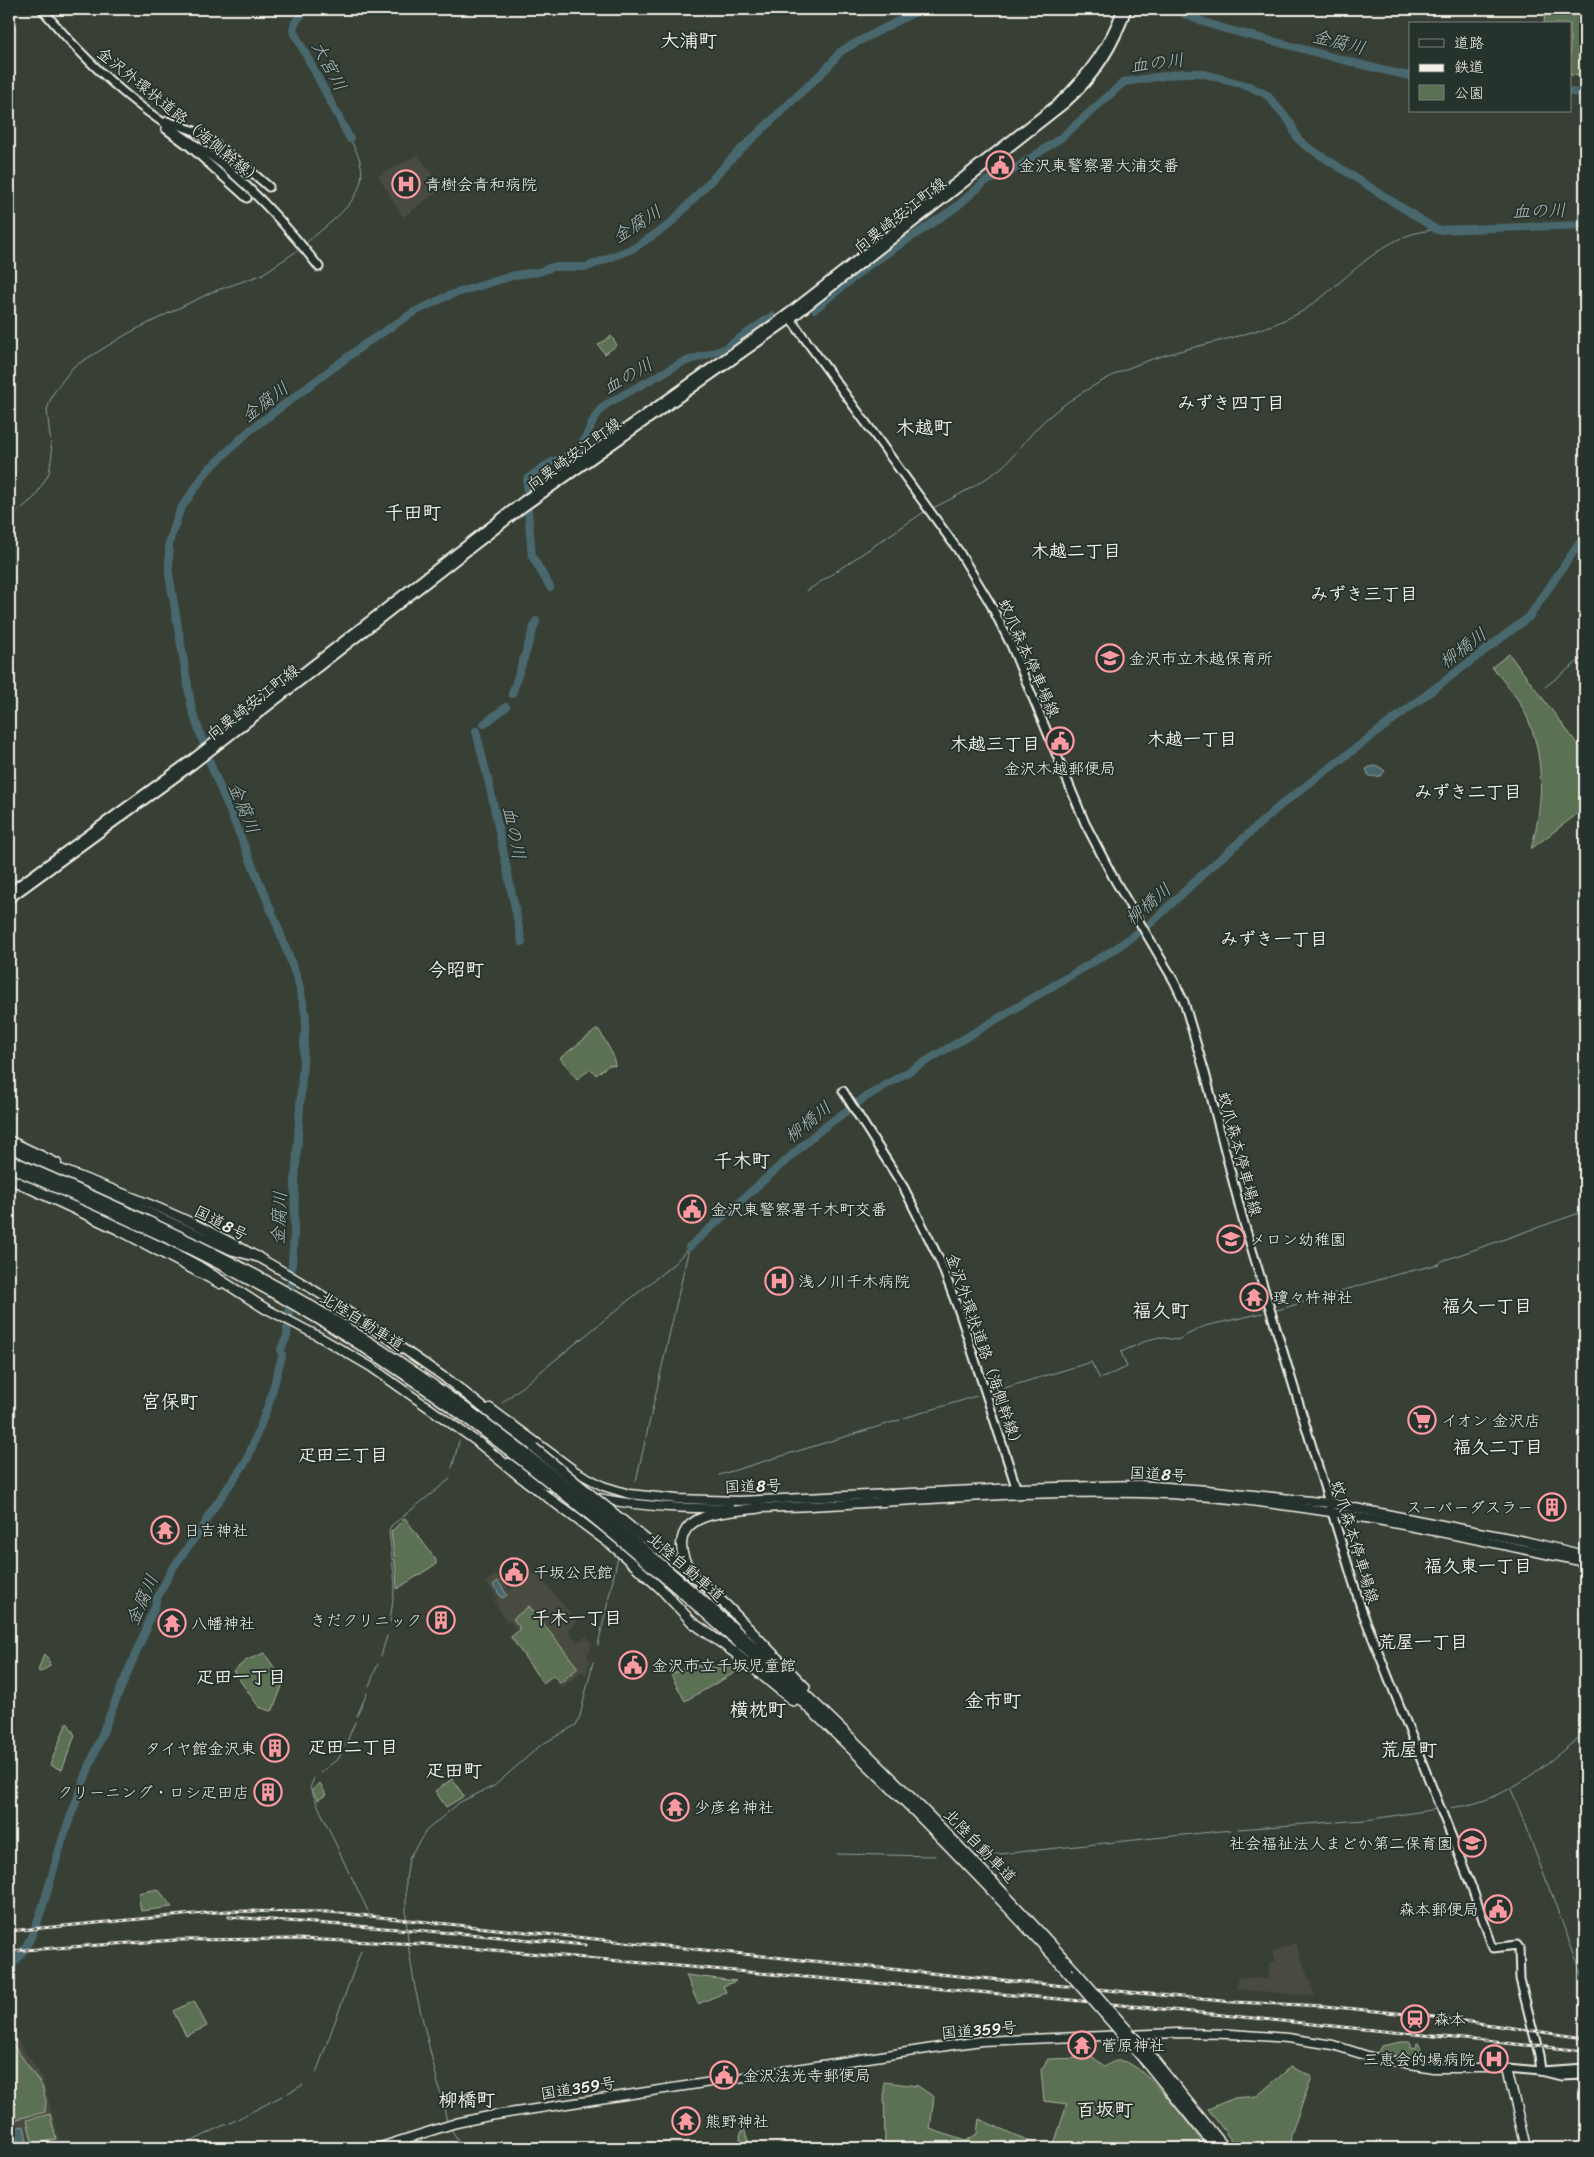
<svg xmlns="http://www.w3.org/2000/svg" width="1594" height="2157" font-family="Sriracha,'Klee One',sans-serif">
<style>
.built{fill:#484c3f}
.green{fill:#5b7053;stroke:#a8b09e}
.water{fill:#48686e;stroke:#8d9f9f}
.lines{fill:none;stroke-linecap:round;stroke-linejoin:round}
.stream{stroke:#8d9f9f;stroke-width:1}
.river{stroke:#48686e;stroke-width:8}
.secondary-casing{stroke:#f4f1e8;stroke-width:11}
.trunk-casing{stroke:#f4f1e8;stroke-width:11}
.motorway-casing{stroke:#f4f1e8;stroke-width:12}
.secondary{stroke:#26332d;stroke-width:7}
.trunk{stroke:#26332d;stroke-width:8}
.motorway{stroke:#26332d;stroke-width:9}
.rail-casing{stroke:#f4f1e8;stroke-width:3}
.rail{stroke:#26332d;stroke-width:1;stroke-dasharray:4;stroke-linecap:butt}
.motorway-bridge-casing{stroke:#f4f1e8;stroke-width:12;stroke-linecap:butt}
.motorway-bridge{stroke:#26332d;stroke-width:9}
.labels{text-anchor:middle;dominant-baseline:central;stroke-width:4;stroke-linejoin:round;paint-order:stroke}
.street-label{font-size:16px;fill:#f4f1e8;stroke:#26332d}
.poi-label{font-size:16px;fill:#f4f1e8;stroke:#26332d;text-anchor:start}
.water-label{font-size:18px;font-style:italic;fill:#afbab7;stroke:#26332d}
.neighbourhood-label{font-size:18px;font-weight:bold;fill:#f4f1e8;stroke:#26332d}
.quarter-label{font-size:19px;font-weight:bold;fill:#f4f1e8;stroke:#26332d}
</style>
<rect width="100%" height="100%" fill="#384036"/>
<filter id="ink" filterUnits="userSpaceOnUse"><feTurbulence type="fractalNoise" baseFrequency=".02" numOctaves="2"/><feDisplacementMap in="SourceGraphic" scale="10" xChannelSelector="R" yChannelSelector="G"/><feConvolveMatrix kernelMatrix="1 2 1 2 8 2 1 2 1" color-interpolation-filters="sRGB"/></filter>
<g filter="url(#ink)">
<g class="built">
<path d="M418,155L442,188L403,217L378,176Z"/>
<path d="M536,1572L577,1622L568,1630L578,1642L587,1636L592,1644L590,1651L586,1654L590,1661L586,1676L582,1671L562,1688L554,1677L543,1685L509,1637L517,1631L510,1621L506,1620L494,1601L498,1598L486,1582L496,1574L510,1590Z"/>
<path d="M1295,1943L1315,1996L1237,1989L1238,1977L1268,1979L1270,1963L1276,1961L1272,1952Z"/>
<path d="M13,2034L42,2077L59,2139L22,2148H9V2037Z"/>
</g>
<g class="green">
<path d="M1545,9H1585V76L1570,75V24H1544Z"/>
<path d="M611,336L617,345L605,354L598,345Z"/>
<path d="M1509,654L1585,754V808L1531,849C1545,800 1546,745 1518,700C1510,689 1501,678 1492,667Z"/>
<path d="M596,1030H599L613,1055L615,1066L609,1065L596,1075L591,1069L577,1079L560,1058Z"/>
<path d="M405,1518L436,1560V1564L397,1589L396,1571L391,1532Z"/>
<path d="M529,1606L578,1668L560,1683L553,1675L543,1683L511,1637L519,1630V1626L513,1619Z"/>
<path d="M264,1653L284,1681L273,1710L270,1711L259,1707L233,1671L247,1660Z"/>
<path d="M44,1654L49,1661L50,1666L41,1672L38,1671Z"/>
<path d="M690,1665L721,1668L730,1666L736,1672L685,1701L671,1675Z"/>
<path d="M67,1722L75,1735L62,1770L50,1765Z"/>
<path d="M452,1779L464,1796L446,1807L435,1791Z"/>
<path d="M320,1783L326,1795L318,1800L312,1790Z"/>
<path d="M158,1889L172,1907L141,1911L138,1893Z"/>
<path d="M686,1975L736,1981L723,1986L726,1992L698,2004Z"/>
<path d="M194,2001L207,2026L186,2036L173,2011Z"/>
<path d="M10,2040L42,2086L46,2101L45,2112L9,2121V2041Z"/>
<path d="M1401,2042H1410V2047L1416,2048L1417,2043H1419L1421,2049L1419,2062L1382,2053L1377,2054L1381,2046Z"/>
<path d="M1092,2056L1104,2067C1111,2063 1114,2060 1122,2061C1147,2065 1191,2128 1207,2148H1048L1055,2141L1067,2104L1044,2101L1041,2070L1048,2059L1083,2058Z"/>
<path d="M1291,2067L1312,2077L1291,2134L1290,2148H1237L1208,2109L1234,2098L1257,2096Z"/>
<path d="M884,2082L918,2086L934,2097L930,2129L965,2141L977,2134L979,2119L1044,2148H885Z"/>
<path d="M50,2114L56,2139L33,2144L27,2120Z"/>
<path d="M743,2126L749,2143L762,2148H742L740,2137Z"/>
</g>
<g class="water">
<path d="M1378,766L1385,771C1380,778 1377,777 1369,776L1366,769L1370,767Z"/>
<path d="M498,1581L507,1595L502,1598L493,1585Z"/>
<path d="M24,2126L27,2141L18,2143L14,2128Z"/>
</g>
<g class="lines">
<g class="stream">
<path d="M305,244C328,223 371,198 360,161C358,153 353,146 350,139"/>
<path d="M931,509C955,497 981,484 1002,467C1015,456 1025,440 1037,428C1057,407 1083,391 1108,378C1170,344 1239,345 1301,312C1308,308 1315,302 1322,297C1356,270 1391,230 1437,230"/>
<path d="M9,519L35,497L49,473L52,454L47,410L52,395L73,367L127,334L183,306L212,292L261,275L300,249"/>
<path d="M807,591L927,510"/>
<path d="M1545,687L1585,656"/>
<path d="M1274,1311L1395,1275L1439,1264L1442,1261L1585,1211"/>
<path d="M1001,1389L1091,1362L1100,1379L1127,1367L1121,1352L1148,1340L1159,1337L1177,1340L1205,1326L1263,1313"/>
<path d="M502,1403L676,1262L689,1247"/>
<path d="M904,1418L977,1396"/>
<path d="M452,1468L459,1441"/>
<path d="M719,1475L900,1420"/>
<path d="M636,1481L689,1248"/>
<path d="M390,1622L395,1584L389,1532L391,1526L450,1479"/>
<path d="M598,1645L618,1557"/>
<path d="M381,1656L387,1636"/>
<path d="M369,1686L378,1664"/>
<path d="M357,1716L367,1693"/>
<path d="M345,1746L355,1722"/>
<path d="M320,1773L339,1758L342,1752"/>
<path d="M314,1778L310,1788L349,1873"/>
<path d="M1511,1789L1585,1982"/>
<path d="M1444,1808C1503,1806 1541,1767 1585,1733"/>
<path d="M1337,1822L1366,1820L1437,1809"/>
<path d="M1238,1829L1334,1822"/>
<path d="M837,1854L935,1856"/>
<path d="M990,1855L1231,1830"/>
<path d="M351,1876L368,1911"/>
<path d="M316,2073L361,1951"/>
<path d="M288,2093L303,2085"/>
<path d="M447,2121L415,1988L409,1951L406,1918V1880L409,1858L426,1831L460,1802L494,1786L541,1745L576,1725L580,1716L593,1662"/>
<path d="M230,2123L282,2096"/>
<path d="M451,2129L463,2148"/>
<path d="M179,2148L226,2124"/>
</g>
<g class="river">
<path d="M308,9C302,15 294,20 293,30L350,139"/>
<path d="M1175,9C1209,28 1251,35 1288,45C1329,56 1369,68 1410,76"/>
<path d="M1570,92L1585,93"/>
<path d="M815,309L868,266L955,208L986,181L1006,175L1062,137L1124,82L1183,73H1201L1249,86L1267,95L1290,122L1298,139L1306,146L1437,230L1585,225"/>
<path d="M527,490V479C535,473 544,466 552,462C560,458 570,456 577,450C587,442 590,418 605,405L681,363L724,349L772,316"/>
<path d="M528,510L532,556L550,587"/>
<path d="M512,694L536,621"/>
<path d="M484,724L506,707"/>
<path d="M476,731L490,788L522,942"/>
<path d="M689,1247L819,1131L864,1098L1115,949L1151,923L1203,874L1282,804L1529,617L1585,535"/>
<path d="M9,1967C39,1945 52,1867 65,1832C90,1763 117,1694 147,1628C147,1617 157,1610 156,1600L172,1569L205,1524L208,1516L247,1460L269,1403L282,1356L281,1349L287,1336L294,1235L295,1182L306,1016L298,981L276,922L212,768L192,710L169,574V543L180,510L207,471L249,431L365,344L414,312L450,295L515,275L539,272L552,267H587L634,248L669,225L735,155L828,67L840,52L850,46L921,9"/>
</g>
<g class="secondary-casing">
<g id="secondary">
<path d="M42,9C71,44 103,77 139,105C166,126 196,144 223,165C259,195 290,230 319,267"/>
<path d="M167,121L200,133L247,168L269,187"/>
<path d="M166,129L189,146L247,198"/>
<path d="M787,314L958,550L990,603L1011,645L1085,823L1113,877L1174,981L1184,1002L1205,1073L1243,1220L1362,1611L1472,1888L1493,1948L1517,1945L1519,1948L1520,1979L1539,2055L1541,2071L1561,2076L1585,2075"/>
<path d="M9,892L192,759L524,500L787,314L1058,103C1087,76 1109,46 1122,9"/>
<path d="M9,899L194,764L524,507L791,319L1066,103C1095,77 1115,46 1127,9"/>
<path d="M843,1091L904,1188L940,1261L960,1314L1018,1493"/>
<path d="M1507,2068L1541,2071L1585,2068"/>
</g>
</g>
<g class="trunk-casing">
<g id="trunk">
<path d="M9,1140L57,1163"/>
<path d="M9,1148C76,1177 146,1199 211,1232C295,1274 374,1328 451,1382"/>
<path d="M9,1179L118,1230L220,1284"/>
<path d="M263,1307L318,1336L371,1367L483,1446"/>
<path d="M490,1408L575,1471L603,1486L629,1494L677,1499L739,1501L1017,1488L1139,1485L1207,1490L1329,1503L1525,1541L1585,1555"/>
<path d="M509,1463L535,1480L552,1487"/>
<path d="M594,1497C639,1507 684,1509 730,1508"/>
<path d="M754,1508C883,1505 1012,1489 1141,1493C1291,1497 1438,1532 1585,1562"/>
<path d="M377,2148L456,2123L489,2116L953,2045L981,2041L1177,2033L1231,2034L1288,2038L1333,2045L1371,2057L1433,2068H1507L1526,2148"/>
</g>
</g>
<g class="motorway-casing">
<g id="motorway">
<path d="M25,1162L138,1208L232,1250L258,1257"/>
<path d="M16,1174L146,1237L200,1267L266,1309"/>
<path d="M447,1379L534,1448"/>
<path d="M479,1443L522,1478L613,1546L659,1587L692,1622L734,1652L793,1701"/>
<path d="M644,1538L703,1584L727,1606L805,1687"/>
<path d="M641,1547C796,1679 941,1822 1077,1973"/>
<path d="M638,1555C791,1684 933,1825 1068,1972"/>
<path d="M692,1572C684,1562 680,1552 682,1540C687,1510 735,1512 759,1508"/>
<path d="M1153,2059L1225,2148"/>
<path d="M1148,2064L1216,2148"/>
</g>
</g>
<use href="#secondary" class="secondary"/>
<use href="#trunk" class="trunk"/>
<use href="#motorway" class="motorway"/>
<g class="rail-casing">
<g id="rail">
<path d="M229,1917L468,1934L585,1945"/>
<path d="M9,1931L227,1911L330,1912L949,1975L1233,2002L1324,2006L1427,2016L1585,2038"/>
<path d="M9,1951L176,1940L296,1939L423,1944L1071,2000L1585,2051"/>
</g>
</g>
<use href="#rail" class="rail"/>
<g class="motorway-bridge-casing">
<g id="motorway-bridge">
<path d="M9,1159C103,1200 196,1241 285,1291C413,1363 529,1453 641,1547"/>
<path d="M9,1167C115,1213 221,1260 320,1320C434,1389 537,1470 638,1555"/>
<path d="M534,1448L644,1538"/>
<path d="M1068,1972L1148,2064"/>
<path d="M1077,1973L1153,2059"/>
</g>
</g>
<use href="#motorway-bridge" class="motorway-bridge"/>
</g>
</g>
<defs>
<g id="civic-ring" transform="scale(1.4375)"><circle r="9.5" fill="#26332d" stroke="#ff9aa2" stroke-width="1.5"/><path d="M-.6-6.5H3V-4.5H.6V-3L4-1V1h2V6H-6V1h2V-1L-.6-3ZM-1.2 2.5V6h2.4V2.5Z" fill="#ff9aa2"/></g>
<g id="hospital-ring" transform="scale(1.4375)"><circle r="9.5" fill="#26332d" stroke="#ff9aa2" stroke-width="1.5"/><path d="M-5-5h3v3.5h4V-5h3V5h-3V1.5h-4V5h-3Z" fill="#ff9aa2"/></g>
<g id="school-ring" transform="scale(1.4375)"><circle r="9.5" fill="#26332d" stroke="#ff9aa2" stroke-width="1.5"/><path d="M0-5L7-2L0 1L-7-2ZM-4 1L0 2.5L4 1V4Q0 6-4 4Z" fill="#ff9aa2"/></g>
<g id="temple-ring" transform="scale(1.4375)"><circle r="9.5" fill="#26332d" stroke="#ff9aa2" stroke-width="1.5"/><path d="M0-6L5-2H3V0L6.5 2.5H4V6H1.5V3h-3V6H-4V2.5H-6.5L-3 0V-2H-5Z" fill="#ff9aa2"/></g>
<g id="supermarket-ring" transform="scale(1.4375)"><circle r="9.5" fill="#26332d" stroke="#ff9aa2" stroke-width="1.5"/><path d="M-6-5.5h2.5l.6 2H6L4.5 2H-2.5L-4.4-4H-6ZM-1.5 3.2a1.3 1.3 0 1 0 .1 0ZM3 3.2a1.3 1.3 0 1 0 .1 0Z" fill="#ff9aa2"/></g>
<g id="building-ring" transform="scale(1.4375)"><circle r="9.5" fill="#26332d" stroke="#ff9aa2" stroke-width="1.5"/><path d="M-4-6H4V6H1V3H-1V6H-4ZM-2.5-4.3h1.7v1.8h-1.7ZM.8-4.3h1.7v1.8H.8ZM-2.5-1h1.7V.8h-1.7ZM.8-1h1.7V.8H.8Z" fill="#ff9aa2"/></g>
<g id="station-ring" transform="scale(1.4375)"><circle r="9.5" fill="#26332d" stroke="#ff9aa2" stroke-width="1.5"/><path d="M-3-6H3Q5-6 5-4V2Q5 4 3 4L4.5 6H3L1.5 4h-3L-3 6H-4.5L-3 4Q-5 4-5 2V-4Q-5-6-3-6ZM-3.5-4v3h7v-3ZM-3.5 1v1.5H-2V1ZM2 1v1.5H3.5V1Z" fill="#ff9aa2"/></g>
</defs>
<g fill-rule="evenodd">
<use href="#civic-ring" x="1000" y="165"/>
<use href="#hospital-ring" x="406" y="184"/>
<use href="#school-ring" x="1110" y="658"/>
<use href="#civic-ring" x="1060" y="741"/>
<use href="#civic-ring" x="692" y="1209"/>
<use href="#school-ring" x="1231" y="1239"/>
<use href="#hospital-ring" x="779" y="1281"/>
<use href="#temple-ring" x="1254" y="1297"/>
<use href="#supermarket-ring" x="1422" y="1420"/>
<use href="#building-ring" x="1552" y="1507"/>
<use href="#temple-ring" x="165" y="1530"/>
<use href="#civic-ring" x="514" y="1572"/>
<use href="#building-ring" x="441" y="1620"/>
<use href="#temple-ring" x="172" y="1623"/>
<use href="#civic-ring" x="633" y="1665"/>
<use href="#building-ring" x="275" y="1748"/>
<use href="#building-ring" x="268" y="1792"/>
<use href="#temple-ring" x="675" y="1807"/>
<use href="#school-ring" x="1472" y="1843"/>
<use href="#civic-ring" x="1498" y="1909"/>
<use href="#station-ring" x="1415" y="2019"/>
<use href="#temple-ring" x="1082" y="2045"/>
<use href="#hospital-ring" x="1494" y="2059"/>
<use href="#civic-ring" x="724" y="2075"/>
<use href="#temple-ring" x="686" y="2121"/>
</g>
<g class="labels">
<g class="street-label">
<text transform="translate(180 116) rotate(39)">金沢外環状道路（海側幹線）</text>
<text transform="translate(900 215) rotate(-38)">向粟崎安江町線</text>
<text transform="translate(574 454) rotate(-36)">向粟崎安江町線</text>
<text transform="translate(1029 658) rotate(66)">蚊爪森本停車場線</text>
<text transform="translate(253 702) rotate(-38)">向粟崎安江町線</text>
<text transform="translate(1240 1154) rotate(75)">蚊爪森本停車場線</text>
<text transform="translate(221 1223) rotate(27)">国道8号</text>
<text transform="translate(362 1321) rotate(32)">北陸自動車道</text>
<text transform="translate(985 1352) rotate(71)">金沢外環状道路（海側幹線）</text>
<text transform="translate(1158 1474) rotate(3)">国道8号</text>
<text transform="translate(753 1486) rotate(-2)">国道8号</text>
<text transform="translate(1355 1542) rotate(73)">蚊爪森本停車場線</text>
<text transform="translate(686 1567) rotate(41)">北陸自動車道</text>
<text transform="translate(980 1846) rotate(46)">北陸自動車道</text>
<text transform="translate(979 2030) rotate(-5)">国道359号</text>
<text transform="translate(578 2088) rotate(-9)">国道359号</text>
</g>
<g class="poi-label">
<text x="1019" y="165">金沢東警察署大浦交番</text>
<text x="425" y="184">青樹会青和病院</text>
<text x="1129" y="658">金沢市立木越保育所</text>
<text x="1060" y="768" text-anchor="middle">金沢木越郵便局</text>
<text x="711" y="1209">金沢東警察署千木町交番</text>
<text x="1250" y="1239">メロン幼稚園</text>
<text x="798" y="1281">浅ノ川千木病院</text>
<text x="1273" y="1297">瓊々杵神社</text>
<text x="1441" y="1420">イオン 金沢店</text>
<text x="1533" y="1507" text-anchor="end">スーパーダスラー</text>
<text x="184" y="1530">日吉神社</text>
<text x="533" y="1572">千坂公民館</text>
<text x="422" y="1620" text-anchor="end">きだクリニック</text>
<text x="191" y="1623">八幡神社</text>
<text x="652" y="1665">金沢市立千坂児童館</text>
<text x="256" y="1748" text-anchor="end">タイヤ館金沢東</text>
<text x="249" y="1792" text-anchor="end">クリーニング・ロシ疋田店</text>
<text x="694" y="1807">少彦名神社</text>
<text x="1453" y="1843" text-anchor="end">社会福祉法人まどか第二保育園</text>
<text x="1479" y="1909" text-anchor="end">森本郵便局</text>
<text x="1434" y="2019">森本</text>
<text x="1101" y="2045">菅原神社</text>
<text x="1475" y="2059" text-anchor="end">三恵会的場病院</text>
<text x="743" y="2075">金沢法光寺郵便局</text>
<text x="705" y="2121">熊野神社</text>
</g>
<g class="water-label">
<text transform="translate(1339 42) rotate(14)">金腐川</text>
<text transform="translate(1157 63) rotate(-7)">血の川</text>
<text transform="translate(329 66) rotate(62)">大宮川</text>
<text transform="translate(1539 211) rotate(-2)">血の川</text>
<text transform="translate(637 224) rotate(-32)">金腐川</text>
<text transform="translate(628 376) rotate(-30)">血の川</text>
<text transform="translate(265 402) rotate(-37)">金腐川</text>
<text transform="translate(1463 648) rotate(-37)">柳橋川</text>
<text transform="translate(244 808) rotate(68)">金腐川</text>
<text transform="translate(514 833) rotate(78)">血の川</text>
<text transform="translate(1148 904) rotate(-40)">柳橋川</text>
<text transform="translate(808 1122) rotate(-39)">柳橋川</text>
<text transform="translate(279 1218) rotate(-87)">金腐川</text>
<text transform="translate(142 1600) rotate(-66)">金腐川</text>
</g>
<g class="neighbourhood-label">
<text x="1231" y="403">みずき四丁目</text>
<text x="1076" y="551">木越二丁目</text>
<text x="1364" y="594">みずき三丁目</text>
<text x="1192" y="739">木越一丁目</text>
<text x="995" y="744">木越三丁目</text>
<text x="1468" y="792">みずき二丁目</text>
<text x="1274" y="939">みずき一丁目</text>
<text x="1487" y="1306">福久一丁目</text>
<text x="1498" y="1447">福久二丁目</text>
<text x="343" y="1455">疋田三丁目</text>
<text x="1478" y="1566">福久東一丁目</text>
<text x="577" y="1618">千木一丁目</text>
<text x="1423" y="1642">荒屋一丁目</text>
<text x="241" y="1677">疋田一丁目</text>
<text x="353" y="1747">疋田二丁目</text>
</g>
<g class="quarter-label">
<text x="689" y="40">大浦町</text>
<text x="924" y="427">木越町</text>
<text x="413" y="512">千田町</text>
<text x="456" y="969">今昭町</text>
<text x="742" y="1160">千木町</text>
<text x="1161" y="1310">福久町</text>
<text x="170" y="1401">宮保町</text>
<text x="993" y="1700">金市町</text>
<text x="758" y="1709">横枕町</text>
<text x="1409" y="1749">荒屋町</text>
<text x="454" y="1770">疋田町</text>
<text x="467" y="2099">柳橋町</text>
<text x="1105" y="2109">百坂町</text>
</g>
</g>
<rect width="1594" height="2157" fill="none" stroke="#26332d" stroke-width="30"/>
<rect x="15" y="15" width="1564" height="2127" fill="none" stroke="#f4f1e8" stroke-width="2" filter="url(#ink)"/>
<rect x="1409" y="22" width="162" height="90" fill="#26332d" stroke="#787f78"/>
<rect x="1419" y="39" width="25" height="8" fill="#26332d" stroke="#787f78"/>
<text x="1454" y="48" font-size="15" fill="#f4f1e8">道路</text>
<rect x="1419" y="64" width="25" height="8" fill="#f4f1e8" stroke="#787f78"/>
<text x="1454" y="72" font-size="15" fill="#f4f1e8">鉄道</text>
<rect x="1419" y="85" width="25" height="15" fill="#5b7053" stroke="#787f78"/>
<text x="1454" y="98" font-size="15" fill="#f4f1e8">公園</text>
</svg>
